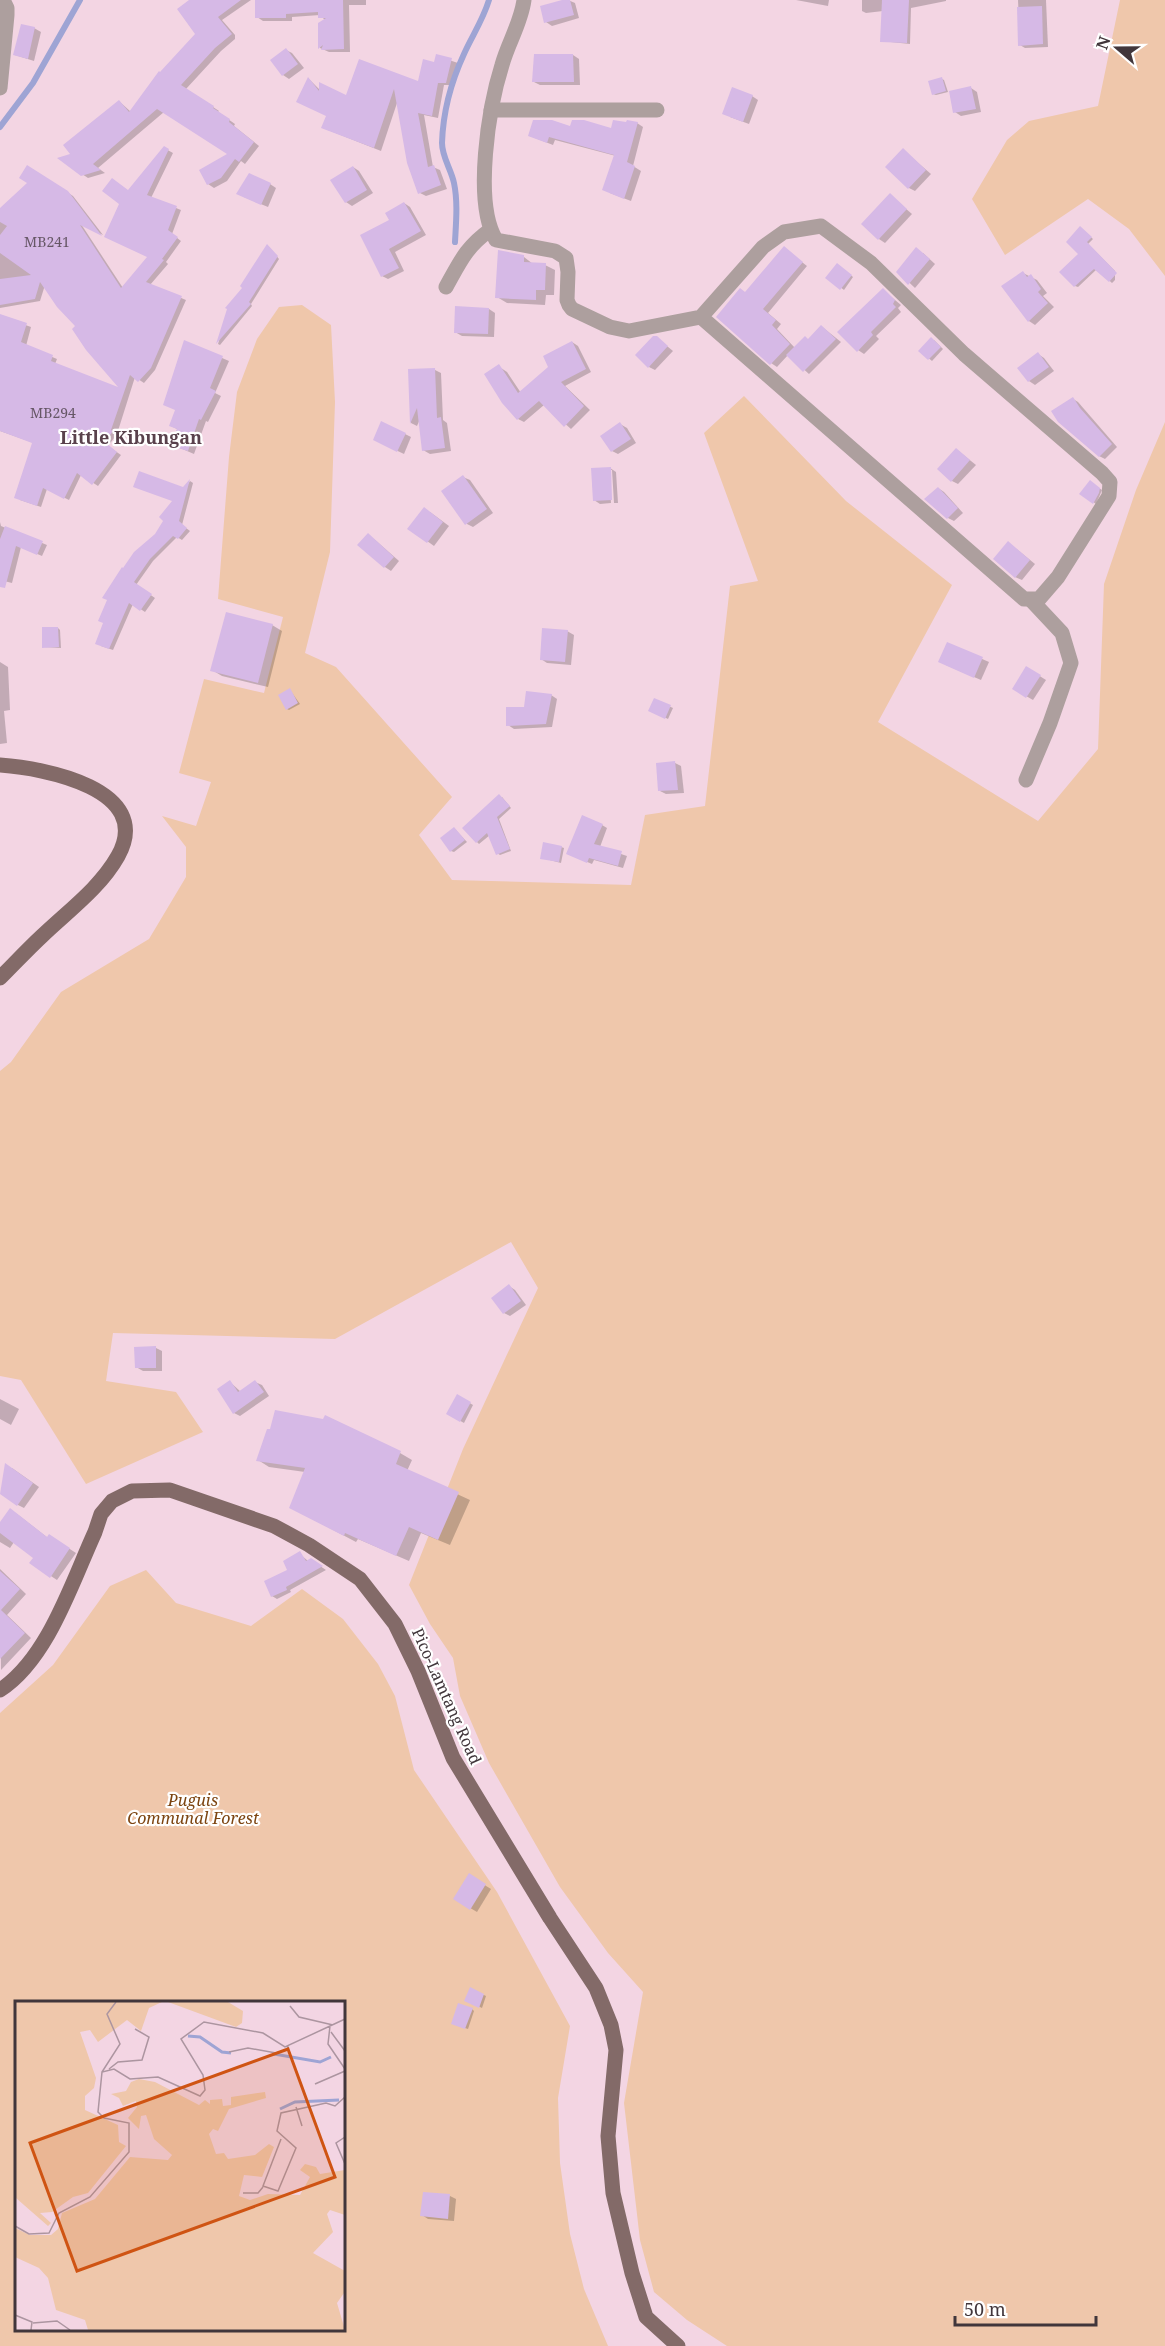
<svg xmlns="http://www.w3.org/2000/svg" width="1165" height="2346" font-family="'Noto Serif',serif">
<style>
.green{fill:#efc7ab;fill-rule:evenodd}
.shadow{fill:#0003}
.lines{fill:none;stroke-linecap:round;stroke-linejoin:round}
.stream{stroke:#9ea4d4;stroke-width:6}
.building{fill:#d6b9e6}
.minor{stroke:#ad9f9e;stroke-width:15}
.major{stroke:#836a68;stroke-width:15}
.labels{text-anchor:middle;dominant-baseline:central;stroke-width:4.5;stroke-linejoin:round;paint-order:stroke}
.number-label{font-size:14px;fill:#665766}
.street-label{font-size:16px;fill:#41363b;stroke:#fff}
.park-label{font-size:16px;font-style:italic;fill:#7c4410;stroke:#fff}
.neighbourhood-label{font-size:18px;font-weight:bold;fill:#59414c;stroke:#fff}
.inset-river{fill:none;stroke:#9ea4d4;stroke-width:3}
.inset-road{fill:none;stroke:#ac95a0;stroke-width:1.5}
.view{fill:#cf5413;fill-opacity:0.15;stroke:#cf5413;stroke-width:3}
.inset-edge{fill:none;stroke:#41363b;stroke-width:3}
</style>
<rect width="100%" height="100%" fill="#f3d5e3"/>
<g class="green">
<path d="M1120,0H1165V276L1129,229L1088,199L1005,255L972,199L1007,140L1029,121L1098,106Z"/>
<path d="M302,305L331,325L335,402L330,552L305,653L336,667L452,797L419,835L452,880L631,885L645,815L705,806L730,586L758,581L704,433L744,396L846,501L952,585L878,722L1038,821L1098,749L1104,584L1136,490L1165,422V2346H727L687,2320L654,2292L640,2240L624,2103L643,1992L608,1953L560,1887L489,1763L460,1696L453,1658L430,1624L409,1585L463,1449L538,1288L511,1242L335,1339L113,1333L106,1381L176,1392L203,1432L86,1484L21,1380L0,1376V1071L11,1062L61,992L149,939L186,877V847L162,816L196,826L211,782L179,773L204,679L264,693L283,617L218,599L229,457L237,392L257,339L279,307Z"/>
<path d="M146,1570L176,1603L251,1626L302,1589L343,1619L378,1664L395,1696L414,1770L497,1892L570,2026L558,2098L560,2163L570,2234L584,2289L608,2346H0V1713L53,1665L110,1586ZM16,2002H344V2330H16Z"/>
</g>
<g class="shadow">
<path d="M192,0H251L222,20L235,35V39L221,51L186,89L219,111L218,112L235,124L234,126L259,146L245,164L241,161L227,181L214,188L208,184L230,154L164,112L98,168L105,173L88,178L82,174L73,155L120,102L131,112L197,34Z"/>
<path d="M257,0H366V5H349L350,52H329L320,48V24L325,20L320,15L292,17V21H263L257,17Z"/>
<path d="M568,0L575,3L579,18L552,26L546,22Z"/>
<path d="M796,0H829L828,6Z"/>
<path d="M862,0H946V1L911,8L910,44L881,41L883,11L866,13L862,11Z"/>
<path d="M1018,0H1046L1048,47L1025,48L1020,45Z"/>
<path d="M34,28L41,32L34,61L15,55Z"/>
<path d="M286,50L292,53L304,68L289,79L283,75Z"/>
<path d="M573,55L579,59L580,85H540L534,82Z"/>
<path d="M437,56L458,63L452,85H444L438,118L424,115L433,167L440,170L447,189L426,196L420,193L398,100L381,151L323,128L327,116L309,79L320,90L346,97L419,83L435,64Z"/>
<path d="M942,79L944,80L948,92L936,95L933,94Z"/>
<path d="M971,88L977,92L981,112L961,116L955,112Z"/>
<path d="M752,96L758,100L749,124L730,117Z"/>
<path d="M637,123L643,127L633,166L641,171L631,201L610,193L616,156L555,140L553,145L530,136L571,128L612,130Z"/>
<path d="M164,148L173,153L151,198L181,210L172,234L181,241L166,262L168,264L150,285L186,300L155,370L144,383L135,377L117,434L108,446L121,455L98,486L81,475L69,500L47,489L41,507L20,500L34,443L0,431V316L31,327L26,346L57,359L55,364L123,390L45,285L40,301L0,308V210L29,183L32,169L73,196L103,235L81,224L123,288L150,257L129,192Z"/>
<path d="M903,150L931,174L915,191L909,188Z"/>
<path d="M353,167L359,171L373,193L352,206L346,202Z"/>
<path d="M270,184L276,188L268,207L244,197Z"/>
<path d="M890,195L912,214L885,243L879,239Z"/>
<path d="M404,203L410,207L426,235L395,252L404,271L388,279L382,276L391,221Z"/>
<path d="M1083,230L1093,239L1088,244L1115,271V280L1112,283L1097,269L1078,287L1075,286Z"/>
<path d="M269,247L279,259L251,304L252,306L220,345L218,344L229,309Z"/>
<path d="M784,248L807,266L768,313L781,324L777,329L795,348L809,340L821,326L841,342L809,374L788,355L777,367L771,363L746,293Z"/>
<path d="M923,253L935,264L915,288L898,272Z"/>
<path d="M524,257L533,264L545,265L555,270L554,295H546L545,305L507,303L497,297Z"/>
<path d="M839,266L853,277L844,290L827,277Z"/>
<path d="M1023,273L1037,280L1047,293L1043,296L1054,307L1035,325L1029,321Z"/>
<path d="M883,290L901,305L898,308L901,312L876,336L879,339L864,354L858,350Z"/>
<path d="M489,309L495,313L494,337L462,336L455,332Z"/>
<path d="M656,337L673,351L655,370L649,367Z"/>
<path d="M934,340L943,349L932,361L920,351Z"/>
<path d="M185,342L229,361L215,393L221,396L208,422L206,421L194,454L173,445L177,429L171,426L176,410Z"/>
<path d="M572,342L578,346L591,372L565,386L590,410L571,429L544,405L524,422L518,419L501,368L507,372L521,393L550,367Z"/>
<path d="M1038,354L1044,358L1054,371L1035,385L1029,381Z"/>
<path d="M435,370L441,373L443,420L447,423L451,451L430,454L423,450L420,419L417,426L411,423L409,371Z"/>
<path d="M1073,399L1078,402L1117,447L1105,459L1099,456Z"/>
<path d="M620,424L627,428L636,443L618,454L612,451Z"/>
<path d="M405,434L411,437L404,454L381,443Z"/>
<path d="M956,449L976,465L958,484L952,481Z"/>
<path d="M610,468L616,472L618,503H614L612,470H609L611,503L600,504L594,500L592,470Z"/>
<path d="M463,477L470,480L493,513L473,527L467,524Z"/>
<path d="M190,481L193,483L182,525L190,531L182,540L177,537L153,561L136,585L155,598L145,612L133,604L113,650L101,646L156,535Z"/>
<path d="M1090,482L1102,490L1096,504L1082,494Z"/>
<path d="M938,488L944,492L963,513L954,521L948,518Z"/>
<path d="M430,512L449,526L434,546L409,528Z"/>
<path d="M0,522L1,526L47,545L42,556L21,547L12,583L0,580Z"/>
<path d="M374,539L399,561L391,571L385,567Z"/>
<path d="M1014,547L1035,564L1022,580L1015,577Z"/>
<path d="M272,625L282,631L268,687L222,676L212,670Z"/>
<path d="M58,628L60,630L61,648L44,647Z"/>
<path d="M567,631L574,635L571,665L547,663L541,659Z"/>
<path d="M948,644L989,662L981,680L946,665Z"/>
<path d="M0,662L8,667L10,710L4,711L7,743L0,744Z"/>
<path d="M1027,668L1046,680L1033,700L1014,689Z"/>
<path d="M290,690L300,704L289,710L287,709Z"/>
<path d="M551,695L557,699L552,727L514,729L508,725L526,708Z"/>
<path d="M655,700L673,708L668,719L650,710Z"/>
<path d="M675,763L681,766L684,793L666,794L660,791Z"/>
<path d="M502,797L511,808L499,819L511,851L500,855L497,853L490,835L479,844L477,842Z"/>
<path d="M602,825L607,828L600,847L627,856L623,868L594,860L592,864L573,856Z"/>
<path d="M454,828L467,842L454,852L451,851Z"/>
<path d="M561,847L564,848L561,863L542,858Z"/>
<path d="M509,1286L515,1290L526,1305L510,1316L504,1313Z"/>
<path d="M156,1348L162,1351V1371H143L136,1367Z"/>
<path d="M230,1382L241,1392L255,1382L262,1385L269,1396L240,1416L234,1413Z"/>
<path d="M458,1396L473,1405L464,1423L448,1414Z"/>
<path d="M0,1399L19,1409L11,1425L0,1419Z"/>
<path d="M400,1453L412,1460L407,1471L470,1500L450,1545L421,1533L409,1561L358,1539L356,1542L303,1514L305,1472L269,1467L258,1460Z"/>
<path d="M12,1468L39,1487L24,1508L18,1505Z"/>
<path d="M17,1514L48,1538L56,1540L76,1553L57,1580L31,1563L35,1558L14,1542L10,1548L0,1542V1525Z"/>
<path d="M301,1555L308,1561L311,1560L326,1570L290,1590L291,1592L277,1599L272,1596Z"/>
<path d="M0,1569L26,1594L7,1615L31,1638L1,1670Z"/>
<path d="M470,1876L491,1889L477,1912L455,1899Z"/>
<path d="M471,1989L486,1996L482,2008L466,2000Z"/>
<path d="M472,2009L474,2011L468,2029L456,2025Z"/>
<path d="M450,2196L456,2199L454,2221L428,2219L422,2215Z"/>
</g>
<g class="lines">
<g class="stream">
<path d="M0,127L33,83L80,0"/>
<path d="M455,242C456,223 458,202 454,183C451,169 442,157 442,143C443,112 451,82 464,54C472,36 483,20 489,0"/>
</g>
</g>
<g class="building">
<path d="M189,0H241L218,17L232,34L215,48L181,85L214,106L213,108L230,119L229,122L254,142L239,162L235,159L221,178L207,185L199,170L227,154L157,109L93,164L101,170L81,176L57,158L70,154L63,145L119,100L129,112L159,71L160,72L195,34L177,9Z"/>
<path d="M255,0H343L344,49L321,50L323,45L318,49V23L326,18H318V12L286,14V18H255Z"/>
<path d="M562,0H570L574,15L544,23L540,6Z"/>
<path d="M882,0H909L907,43L880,42Z"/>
<path d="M1042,6L1043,44L1018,46L1017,7Z"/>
<path d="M21,24L35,27L28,59L13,55Z"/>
<path d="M286,48L298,64L282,76L270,60Z"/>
<path d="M436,54L452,58L446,83H438L432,116L418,113L428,167L434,165L441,185L418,194L407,163L394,89L374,148L321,128L326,116L296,102L308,77L319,91V82L346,95L359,59L418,81L423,59L434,62Z"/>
<path d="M534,54H573L574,82H532Z"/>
<path d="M942,77L946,91L932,95L928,81Z"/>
<path d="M971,86L976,109L953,113L949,91Z"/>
<path d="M732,87L753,95L743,122L722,114Z"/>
<path d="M533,120H552L570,126L572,120H584L611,128L613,120L626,122L627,120L638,122L627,162L635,166L624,199L602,190L614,155L549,137L547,143L528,136Z"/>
<path d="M164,146L169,149L147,195L177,206L168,230L178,237L162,259L164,260L146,282L182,296L151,368L138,382L130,375L111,430L113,431L105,442L117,452L92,485L77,473L64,499L43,488L37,506L14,498L32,443L0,431V314L27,323L21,342L53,355L51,361L118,387L86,350L72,329L75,326L57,307L40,282L35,299L0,305V279L31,275L0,253V235L7,226L0,222V208L27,183L19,178L27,165L68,191L102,236L80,225L121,288L147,257L104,237L119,204L102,191L112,178L128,190Z"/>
<path d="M903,148L926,170L908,189L885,167Z"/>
<path d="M353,166L367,190L345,203L330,180Z"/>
<path d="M249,173L271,183L261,205L236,194Z"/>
<path d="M890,193L907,209L878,240L861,224Z"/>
<path d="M404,202L421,231L389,249L399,268L381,277L360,235L389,220L385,213Z"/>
<path d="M1080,226L1092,237L1087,242L1117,273L1109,282L1094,269L1074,287L1059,272L1078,254L1066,242Z"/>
<path d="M267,244L278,256L249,302L251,304L216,344L227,309L225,308L242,288L240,286Z"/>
<path d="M784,246L803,262L763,309L776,320L772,325L790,344L770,365L716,317L740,288L745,292Z"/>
<path d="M916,247L930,259L908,285L896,272Z"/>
<path d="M498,250L524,255V262L546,263L545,290H536V300L495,298Z"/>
<path d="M837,263L852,275L840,290L825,278Z"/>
<path d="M1023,271L1027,277L1031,274L1041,289L1038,292L1048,303L1028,322L1001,286Z"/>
<path d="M883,288L895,300L893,304L896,307L871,332L873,335L857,352L837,332Z"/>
<path d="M455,306L489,308L488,334L454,333Z"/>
<path d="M821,325L836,339L803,372L786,355L805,336L808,339Z"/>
<path d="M653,336H657L668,346L648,368L635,355Z"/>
<path d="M931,337L941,347L928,360L918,351Z"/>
<path d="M184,340L223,356L210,388L216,391L201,420L199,419L188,451L171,446L177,429L169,426L175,410L163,405Z"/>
<path d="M572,341L586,369L561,382L584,406L564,427L539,401L517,420L502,403L484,374L499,364L518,393L548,367L543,356Z"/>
<path d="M1038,352L1049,367L1028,382L1017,368Z"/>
<path d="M435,368L437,418L441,417L445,448L422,451L417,408L410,424L408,369Z"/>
<path d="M1073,397L1080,408L1112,444L1099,457L1058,422L1051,411Z"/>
<path d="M381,421L406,433L397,452L373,440Z"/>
<path d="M620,422L631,439L611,452L600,436Z"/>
<path d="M956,448L970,460L951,482L937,469Z"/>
<path d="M611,467L612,500L593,501L591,468Z"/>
<path d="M139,471L183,487L190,479L179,521L187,528L178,539L173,536L150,559L134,582L152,594L140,611L129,603L109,649L95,644L103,623L98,621L107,600L102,598L122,567L123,568L134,552L155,534L163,521L159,517L172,501L133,487Z"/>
<path d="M463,475L487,509L465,525L441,491Z"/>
<path d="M1090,480L1100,488L1099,493L1093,504L1079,494Z"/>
<path d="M938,487L958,508L947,519L924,499Z"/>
<path d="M424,507L443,522L427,543L407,529Z"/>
<path d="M5,526L43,541L37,555L16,546L5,588L0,587V539Z"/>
<path d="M368,533L394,557L384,568L357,545Z"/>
<path d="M1008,541L1030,560L1015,578L993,559Z"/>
<path d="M226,612L273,624L258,683L210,671Z"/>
<path d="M42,627H58L59,647L42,648Z"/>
<path d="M542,628L568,630L565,662L540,660Z"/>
<path d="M947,642L983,657L974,678L938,662Z"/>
<path d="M1026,666L1041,675L1026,698L1012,689Z"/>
<path d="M290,688L298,703L286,710L278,695Z"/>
<path d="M526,691L552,694L546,724L506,726V707H524Z"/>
<path d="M654,698L671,705L665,719L648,711Z"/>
<path d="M675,761L678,790L658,791L656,763Z"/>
<path d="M499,794L510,806L497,817L510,849L496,855L487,833L476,843L462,828Z"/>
<path d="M582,815L603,824L594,844L622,851L618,866L589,858L587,863L566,854Z"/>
<path d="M454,827L465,840L450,852L440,838Z"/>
<path d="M543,842L562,846L559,862L540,859Z"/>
<path d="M509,1284L521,1301L503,1314L491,1298Z"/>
<path d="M156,1346V1368H135L134,1347Z"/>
<path d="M230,1380L238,1392L255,1380L264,1392L233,1414L217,1389Z"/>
<path d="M457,1394L471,1402L460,1422L446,1414Z"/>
<path d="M275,1410L323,1419L325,1415L401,1451L396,1464L459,1492L438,1540L409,1527L396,1556L345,1533L344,1536L289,1508L305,1468L256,1461L267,1429H270Z"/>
<path d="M5,1463L33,1483L17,1506L0,1494Z"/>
<path d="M10,1508L47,1537L49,1534L70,1548L50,1578L29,1563L33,1558L0,1533V1522Z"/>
<path d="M300,1551L306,1561L311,1558L323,1566L286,1587L287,1590L271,1597L264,1581L287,1570L283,1561Z"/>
<path d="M0,1571L20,1589L1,1610L25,1633L0,1659Z"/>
<path d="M469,1873L486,1884L470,1910L453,1899Z"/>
<path d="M470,1987L484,1994L479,2008L464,2001Z"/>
<path d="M458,2003L473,2008L465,2029L451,2024Z"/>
<path d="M423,2192L450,2194L448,2219L420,2216Z"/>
</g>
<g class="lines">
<g class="minor">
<path d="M524,0C521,23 508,43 502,65C489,106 473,202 496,240L555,251L566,258L568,272L567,300L569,305L572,309L610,327L629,331L701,317L763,247L784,232L821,226L871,263L964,354L1102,473L1110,482L1109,496L1058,577L1039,599H1024L701,317"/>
<path d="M0,88L7,15V8L3,0"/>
<path d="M491,110H657"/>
<path d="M446,287C460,262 466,247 490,230"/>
<path d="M1026,780L1050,723L1071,663L1062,633L1032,601"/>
</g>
<g class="major">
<path d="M0,765C44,768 155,789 118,856C100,888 68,911 42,936C28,949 14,964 0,978"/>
<path d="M0,1690C48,1659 72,1582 95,1532L101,1514L112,1501L132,1491L170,1490L274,1526L309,1545L360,1579L395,1624L418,1671L453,1758L550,1918L596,1988L611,2025L616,2050L608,2136L613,2193L632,2273L646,2317L678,2346"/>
</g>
</g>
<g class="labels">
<g class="number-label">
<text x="47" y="241">MB241</text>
<text x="53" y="412">MB294</text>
</g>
<g class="street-label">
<text transform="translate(447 1696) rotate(66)">Pico-Lamtang Road</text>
</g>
<g class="park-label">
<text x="193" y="1800">Puguis<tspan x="193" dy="18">Communal Forest</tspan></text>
</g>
<g class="neighbourhood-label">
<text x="131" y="437">Little Kibungan</text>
</g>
</g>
<g transform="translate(15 2001)">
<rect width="330" height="330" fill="#f3d5e3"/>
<path d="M0,1H147L134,7L126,30L112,19L83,41L75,29L65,31L81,77L79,87L70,95V109L103,124L104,141L111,145L73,192L58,196L37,211L25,212L36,222L33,225L1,197ZM153,1H213L228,10L227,22L221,26ZM124,78L140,81L184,104L190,99L195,103V99L207,98L208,105L216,104V96L250,91L251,97L214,108L203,130L198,128L194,133L201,153L209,152L213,158L240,154L254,143L259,146L247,176L229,174L224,195L235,199L253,193L285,194L295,176L285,169L290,163L301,166L305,173L330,169V214L315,209L312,213L318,231L298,252L330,270L329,292L322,302L330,329H73L70,319L41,309L33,277L24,267L0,256V227L15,234H36L43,228L47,212L80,198L115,156L153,159L157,154L139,138L131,114L126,115L124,128L113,117L122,106L121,100L108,105L104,97L96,93L111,90L116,81Z" fill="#efc7ab"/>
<path class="inset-river" d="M173,35L185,36L207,51L216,52M259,53L305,61L316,56M265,108L280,101L324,99"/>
<path class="inset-road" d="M275,5L284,16L318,24M315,25L313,43L330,68M316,31L330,50M214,51L233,47L261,52L272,49L273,45M94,68L103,61L127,59L134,36L120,28M87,71L105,43L92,13L101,1M300,83L330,70M281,106L287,125M330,136L321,142L330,163M266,138L248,185L263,190L281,147L262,130L266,112L311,102L320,105L330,96M228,192H243L248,186M0,225L14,233L34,232L44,212L75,196L114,151V122L89,117L83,111L87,71L99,68L115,78L143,76L185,95L190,89L188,74L166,38L189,21L248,32L270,46L330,18M0,314L17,321L16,329M18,322L42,320L55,329"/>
<path class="view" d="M273,48L320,176L62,270L15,142Z"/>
<rect width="330" height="330" class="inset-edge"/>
</g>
<g transform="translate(1117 48) rotate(290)" stroke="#ffffff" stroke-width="4.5" paint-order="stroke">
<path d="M0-4.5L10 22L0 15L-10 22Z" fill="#41363b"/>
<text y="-9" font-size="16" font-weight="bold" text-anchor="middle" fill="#41363b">N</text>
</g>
<path d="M955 2316v9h141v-9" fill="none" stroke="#41363b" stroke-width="3"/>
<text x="964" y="2316" font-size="18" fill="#41363b" stroke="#ffffff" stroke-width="4.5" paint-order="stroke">50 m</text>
</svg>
